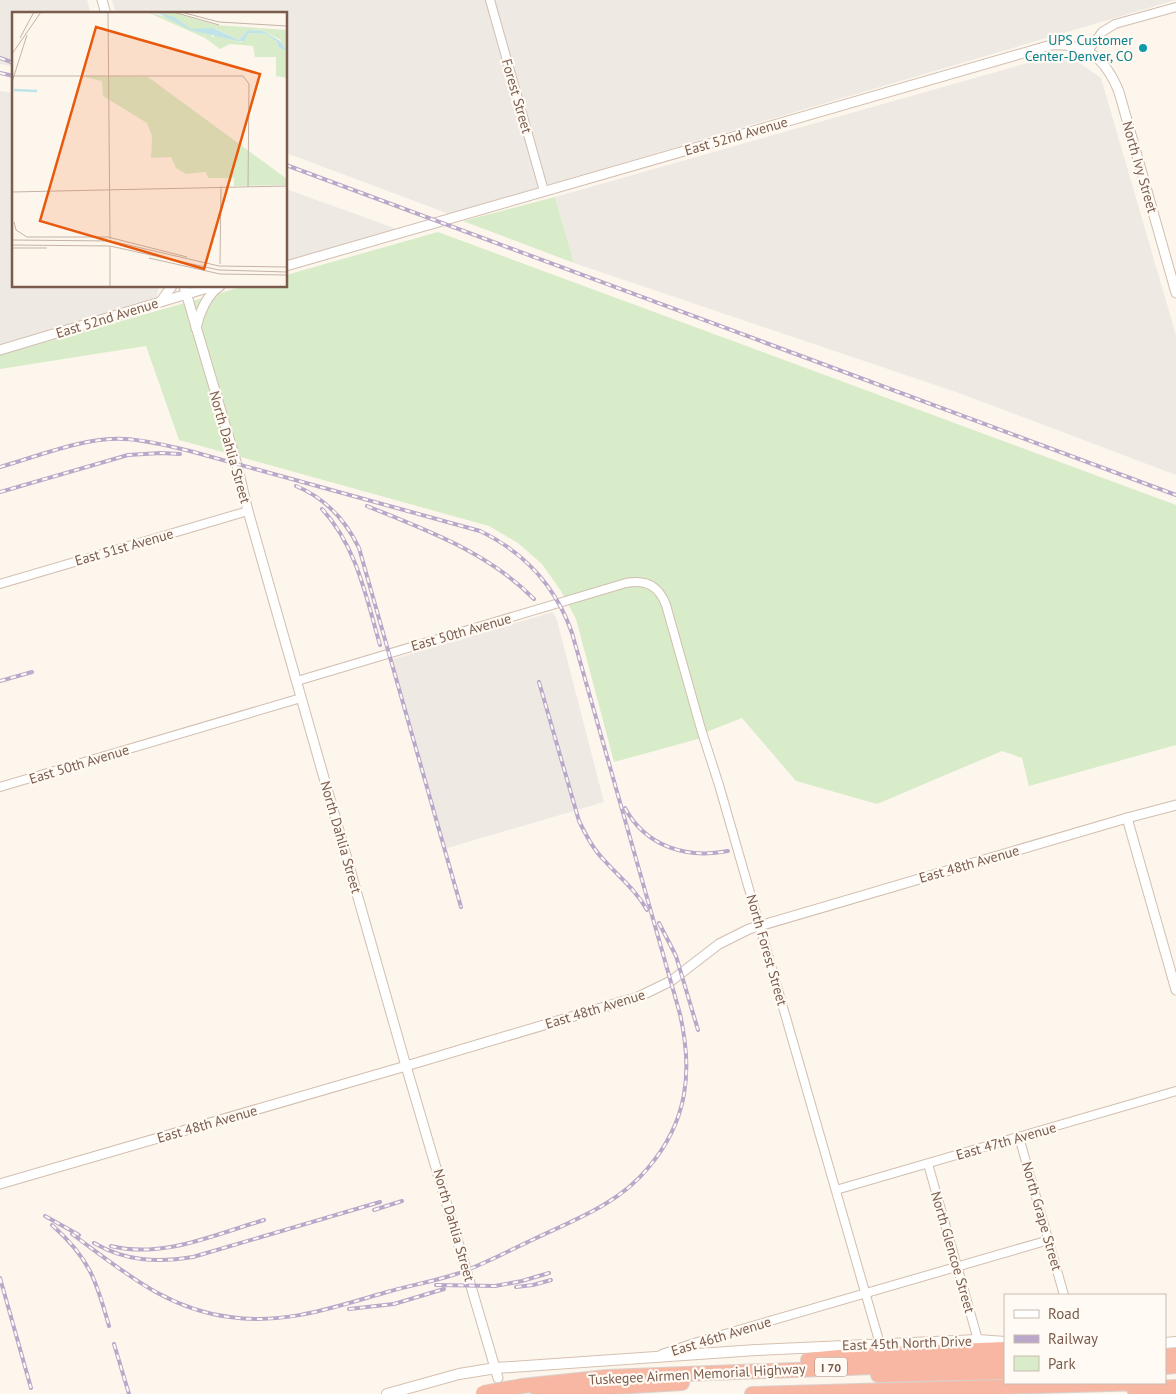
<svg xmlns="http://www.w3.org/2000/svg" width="1176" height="1394" font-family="'PT Sans',sans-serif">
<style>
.industrial{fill:#efe9e4}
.green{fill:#d8ecc9}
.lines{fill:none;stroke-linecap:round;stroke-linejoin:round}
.minor-casing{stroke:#d1beb0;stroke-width:10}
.tertiary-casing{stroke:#d1beb0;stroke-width:11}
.secondary-casing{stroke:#d6c0b0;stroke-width:12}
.motorway-casing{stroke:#dad1cd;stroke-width:16}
.minor{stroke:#fff;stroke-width:8}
.tertiary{stroke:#fff;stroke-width:9}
.secondary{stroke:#fff;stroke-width:10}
.motorway{stroke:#f7b7a3;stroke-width:14}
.rail-casing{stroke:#b9a8c9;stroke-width:4}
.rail{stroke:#fffaf3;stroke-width:2;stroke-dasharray:5.5;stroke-linecap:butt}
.motorway-bridge-casing{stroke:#dad1cd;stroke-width:16;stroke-linecap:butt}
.motorway-bridge{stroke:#f7b7a3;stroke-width:14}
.culture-dot{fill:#0f9aa8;stroke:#fffaf3;stroke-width:2}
.labels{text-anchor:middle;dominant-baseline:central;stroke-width:4.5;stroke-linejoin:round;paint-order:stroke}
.shield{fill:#fffaf3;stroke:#a28b7f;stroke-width:1}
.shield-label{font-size:12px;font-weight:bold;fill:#7a5c4d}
.culture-label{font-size:14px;fill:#0d838f;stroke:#fffaf3;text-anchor:end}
.street-label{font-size:14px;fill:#7a5c4d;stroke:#fffaf3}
.inset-river{fill:none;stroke:#bfe3e8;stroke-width:2.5}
.inset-road{fill:none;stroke:#c5b3a7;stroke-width:1}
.view{fill:#e8590c;fill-opacity:0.15;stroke:#e8590c;stroke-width:2.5}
.inset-edge{fill:none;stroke:#7a5c4d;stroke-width:2.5}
</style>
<rect width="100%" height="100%" fill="#fdf6ec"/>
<g class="industrial">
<path d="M0,0H87L91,14H14V67L0,64Z"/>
<path d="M112,0H1176L449,214L286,153V14H116Z"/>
<path d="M1052,56L1078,62L1101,78L1176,335V475L959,393L574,263L555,197Z"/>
<path d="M0,91L14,93V286H159L156,299L0,345Z"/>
<path d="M286,189L397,229L286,261Z"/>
<path d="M553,612L557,620L604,802L444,849L390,660Z"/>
</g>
<g class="green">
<path d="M555,197L574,263L463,221Z"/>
<path d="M438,232L1176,505V745L1029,786L1022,758L1002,751L877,804L796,781L742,718L709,731L698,739L614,762L576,619L561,591L542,564L518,543L489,526L179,440L146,346L0,369V355L245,286H286V275Z"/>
</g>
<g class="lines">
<g class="minor-casing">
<g id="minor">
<path d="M490,0L544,191"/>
<path d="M1088,51L1102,32L1115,24L1176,7"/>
<path d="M0,584L248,511"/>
<path d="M297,681L626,583C646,579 659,586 666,605L701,729L719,785L880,1344"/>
<path d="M0,787L301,698"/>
<path d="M1019,1137L1064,1295"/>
<path d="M928,1164L978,1340"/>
<path d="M836,1190L1176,1091"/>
<path d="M662,1354L694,1343L1049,1240"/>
</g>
</g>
<g class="tertiary-casing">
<g id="tertiary">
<path d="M102,0L106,14"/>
<path d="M286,266L1051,45C1087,43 1106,59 1119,92L1176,293"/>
<path d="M184,286L237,465L248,511L406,1066L498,1378"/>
<path d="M161,301L172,286"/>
<path d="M196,328C199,314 207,294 220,286"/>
<path d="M0,350L214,286"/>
<path d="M1127,818L1176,990"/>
<path d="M0,1184L406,1066L638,997L671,981L719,944L749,929L1127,818L1176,805"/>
</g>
</g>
<g class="secondary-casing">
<g id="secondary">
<path d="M1165,1343L1176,1342"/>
<path d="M387,1394L459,1374L496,1368L756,1350L978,1340L1005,1342"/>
</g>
</g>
<g class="motorway-casing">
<g id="motorway">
<path d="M1165,1356L1176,1355"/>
<path d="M808,1360L860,1355L1005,1349"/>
<path d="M1165,1367L1176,1366"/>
<path d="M878,1375L1005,1372"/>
<path d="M522,1386L607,1377L1005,1362"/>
<path d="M1134,1389L1176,1387"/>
<path d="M538,1394L581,1389L682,1383"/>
<path d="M752,1394L1145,1383"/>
</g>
</g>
<use href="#minor" class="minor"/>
<use href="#tertiary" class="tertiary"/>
<use href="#secondary" class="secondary"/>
<use href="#motorway" class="motorway"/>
<g class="rail-casing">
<g id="rail">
<path d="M0,58L14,63"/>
<path d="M0,73L14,76"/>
<path d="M286,165L1176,495"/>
<path d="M0,467C39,456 84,437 125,439C147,440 168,446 190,451L480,531C524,552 556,587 572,633L680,1014C693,1072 688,1121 648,1168C618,1205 571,1221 530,1241C504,1253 479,1267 453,1275C431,1282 408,1286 387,1292C335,1307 285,1325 230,1317C166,1309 123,1271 72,1234"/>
<path d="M296,486C325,498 345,519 359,548L461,907"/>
<path d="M0,492L128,455L161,453L180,454"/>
<path d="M367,506C426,530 488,552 534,599"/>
<path d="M322,509C357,547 366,597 380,645"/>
<path d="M0,681L32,672"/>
<path d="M539,682L579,821C586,835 593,849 604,860C619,877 636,890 647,910"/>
<path d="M625,808C646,847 687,859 728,851"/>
<path d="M659,923L676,956L698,1030"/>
<path d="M374,1210L402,1201"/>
<path d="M45,1216L79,1235"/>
<path d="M52,1225C89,1258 96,1279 109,1326"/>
<path d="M94,1243C125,1261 157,1263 193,1257L380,1202"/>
<path d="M111,1246C163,1259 216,1234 264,1220"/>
<path d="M0,1278L31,1388"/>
<path d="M436,1285L495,1286L522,1281L549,1273"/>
<path d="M516,1287L533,1285L551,1280"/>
<path d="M349,1309L394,1304L444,1289"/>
<path d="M114,1344L129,1394"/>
</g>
</g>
<use href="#rail" class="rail"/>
<g class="motorway-bridge-casing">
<path id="motorway-bridge" d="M483,1393L522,1386"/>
</g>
<use href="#motorway-bridge" class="motorway-bridge"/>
</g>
<circle class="culture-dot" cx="1143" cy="48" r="5"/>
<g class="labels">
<rect class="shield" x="815" y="1357.5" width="32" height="19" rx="4"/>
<g class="shield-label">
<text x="831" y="1367">I 70</text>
</g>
<g class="culture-label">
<text x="1133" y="40">UPS Customer<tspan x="1133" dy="16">Center-Denver, CO</tspan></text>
</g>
<g class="street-label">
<text transform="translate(517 96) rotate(74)">Forest Street</text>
<text transform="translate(736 136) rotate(-16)">East 52nd Avenue</text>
<text transform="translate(1140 167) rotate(74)">North Ivy Street</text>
<text transform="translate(107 318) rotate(-17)">East 52nd Avenue</text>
<text transform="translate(230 447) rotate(74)">North Dahlia Street</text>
<text transform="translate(124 547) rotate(-16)">East 51st Avenue</text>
<text transform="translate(461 632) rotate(-16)">East 50th Avenue</text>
<text transform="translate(79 764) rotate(-17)">East 50th Avenue</text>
<text transform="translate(341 837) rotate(74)">North Dahlia Street</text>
<text transform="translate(969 864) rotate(-16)">East 48th Avenue</text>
<text transform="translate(767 950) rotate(74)">North Forest Street</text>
<text transform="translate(595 1009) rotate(-17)">East 48th Avenue</text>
<text transform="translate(207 1124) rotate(-16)">East 48th Avenue</text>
<text transform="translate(1006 1141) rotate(-16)">East 47th Avenue</text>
<text transform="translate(1042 1216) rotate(74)">North Grape Street</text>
<text transform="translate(454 1225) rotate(74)">North Dahlia Street</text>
<text transform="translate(953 1252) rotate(74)">North Glencoe Street</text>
<text transform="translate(721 1336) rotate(-17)">East 46th Avenue</text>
<text transform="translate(907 1343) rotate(-2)">East 45th North Drive</text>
<text transform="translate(697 1374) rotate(-3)">Tuskegee Airmen Memorial Highway</text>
</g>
</g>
<g transform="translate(12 12)">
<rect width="275" height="275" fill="#fdf6ec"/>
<path d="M135,0L158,6L178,18H193L201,25L204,22L229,30L237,21L254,22L265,30L266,37L269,28L251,19L236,18L227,28L204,17H179L148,0H159L204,13L275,18V66L264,64V45H243L241,34L218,32L208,37L193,26ZM69,64L136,65L275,167V173L222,174V166H196L194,160L174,162L164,156L159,145L139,146L140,124L135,111L91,84L90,69Z" fill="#d8ecc9"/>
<path d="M144,0L162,5L179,17L201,16L227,28L236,18L251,19L268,29L275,39L266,35L265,30L254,22L237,21L232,29H226L178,18Z" fill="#bfe3e8"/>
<path class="inset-river" d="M2,78L25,79"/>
<path class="inset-road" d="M96,0L98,227M161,0L207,13M169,0L207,10L275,14M8,26L22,0M0,42L29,0M1,64H231L237,72L236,175M0,70L15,23M0,180L275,174M2,210L4,218L15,225H96L175,245M0,228L99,229L207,254L275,255M0,233L98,234L207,258L275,260M0,236H35M137,246L208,262L274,263M208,252L209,174M98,275V235"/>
<path class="view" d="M84,15L248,62L192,257L28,209Z"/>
<rect width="275" height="275" class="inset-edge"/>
</g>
<rect x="1004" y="1294" width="162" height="90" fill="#fffaf3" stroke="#cabbb1"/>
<rect x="1014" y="1310" width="25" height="8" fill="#ffffff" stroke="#cabbb1"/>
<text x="1048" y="1319" font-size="15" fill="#7a5c4d">Road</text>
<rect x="1014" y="1335" width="25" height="8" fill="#b9a8c9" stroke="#cabbb1"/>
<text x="1048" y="1344" font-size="15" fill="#7a5c4d">Railway</text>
<rect x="1014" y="1356" width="25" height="15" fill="#d8ecc9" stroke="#cabbb1"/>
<text x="1048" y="1369" font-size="15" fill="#7a5c4d">Park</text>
</svg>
